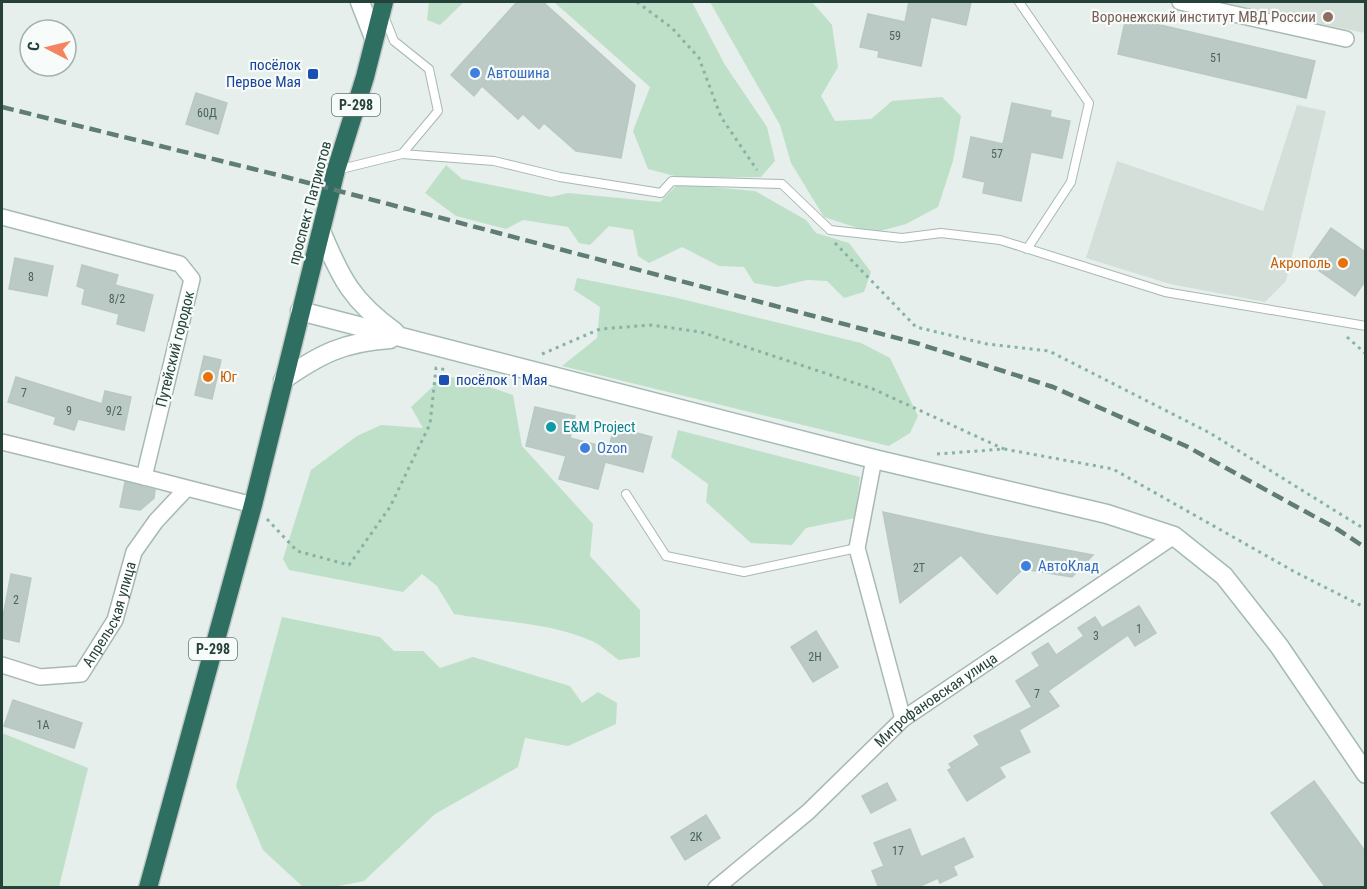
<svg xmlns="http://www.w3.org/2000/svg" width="1367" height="889" font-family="'Roboto Condensed',sans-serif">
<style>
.built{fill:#d4dfda}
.green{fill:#bfe0c8}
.building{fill:#bbcac4;stroke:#b8c9c2;stroke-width:1.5}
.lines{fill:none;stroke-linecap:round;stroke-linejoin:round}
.lane-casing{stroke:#a8b8b2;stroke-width:10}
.street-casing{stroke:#a8b8b2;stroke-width:18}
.secondary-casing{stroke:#a4bbb3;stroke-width:21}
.highway-casing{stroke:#c2cac8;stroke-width:21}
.path{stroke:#86b3a5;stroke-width:3;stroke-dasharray:3 4.5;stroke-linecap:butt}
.lane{stroke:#fff;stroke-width:8}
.street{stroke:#fff;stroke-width:15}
.secondary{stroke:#fff;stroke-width:18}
.highway{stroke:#2f6f62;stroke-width:18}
.rail{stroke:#5f7d75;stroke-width:4.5;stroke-dasharray:12 6;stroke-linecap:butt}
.education-dot{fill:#8d6e63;stroke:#f7fbf9;stroke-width:2}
.shop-dot{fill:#3f7fe0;stroke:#f7fbf9;stroke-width:2}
.transit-dot{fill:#1a4fb4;stroke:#f7fbf9;stroke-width:2}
.food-dot{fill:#e8710a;stroke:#f7fbf9;stroke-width:2}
.culture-dot{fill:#0f9aa8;stroke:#f7fbf9;stroke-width:2}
.labels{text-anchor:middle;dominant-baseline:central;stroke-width:4.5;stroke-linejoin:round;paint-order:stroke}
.number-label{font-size:12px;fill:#4a645c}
.shield{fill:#f7fbf9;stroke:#637a73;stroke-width:1.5}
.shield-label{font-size:14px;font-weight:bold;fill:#24423a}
.education-label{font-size:15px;fill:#785e54;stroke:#f7fbf9;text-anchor:end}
.transit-label{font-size:15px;fill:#164399;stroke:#f7fbf9;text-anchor:end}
.shop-label{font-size:15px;fill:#366cbe;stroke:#f7fbf9;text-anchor:start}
.street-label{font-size:15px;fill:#24423a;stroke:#f7fbf9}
.food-label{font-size:15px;fill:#c56008;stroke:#f7fbf9;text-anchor:end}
.culture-label{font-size:15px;fill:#0d838f;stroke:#f7fbf9;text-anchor:start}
</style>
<rect width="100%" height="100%" fill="#e6efeb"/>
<g class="built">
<path d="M1216,2H1365V33Z"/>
<path d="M1297,105L1326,111L1286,281L1265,302L1170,284L1086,258L1117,161L1263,211Z"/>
</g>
<g class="green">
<path d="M429,2H464L440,25L427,20Z"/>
<path d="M554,2H692L725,65L767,127L775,161L761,177L682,178L648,169L633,131L650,87Z"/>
<path d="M710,2H812L832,25L838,67L821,96L835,121L871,119L892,101L942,97L961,116L953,161L938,207L906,224L873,233L824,217L791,163L780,125Z"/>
<path d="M446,165L462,179L551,197L568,193L660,202L678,184L755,191L806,220L816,233L849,243L871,272L864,292L844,298L827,281L807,280L777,287L754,283L744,267L719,266L682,247L649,263L638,256L633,230L609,226L590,245L579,243L568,227L523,220L506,229L456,216L425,193Z"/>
<path d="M577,278L673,297L861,343L890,358L918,416L910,433L889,446L562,366L597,338L600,307L574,290Z"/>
<path d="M443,377L464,378L513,395L522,446L593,524L590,556L640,610V657L619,660C610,654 601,645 592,641C548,622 500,622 454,614L437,586L422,574L403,592L289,570L283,559L311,470L357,436L381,425L423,428L411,407Z"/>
<path d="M678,430L860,477L855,518L806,528L792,545L751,543L706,502L708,484L671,457Z"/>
<path d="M282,617L380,637L394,651H423L440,668L473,657L570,686L582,703L598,692L617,703L616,724L568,746L525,738L518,767L435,814L364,881L334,887H303L263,850L236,786Z"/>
<path d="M2,733L88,768L59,887H2Z"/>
</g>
<g class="building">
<path d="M517,2H543L635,85L621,158L576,151L544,123L539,129L523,114L518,119L482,86L474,96L451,75Z"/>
<path d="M909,2H971L966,25L931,17L921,66L878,57L879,51L860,47L868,14L905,22Z"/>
<path d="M1126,17L1315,61L1306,98L1118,54Z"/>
<path d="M196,93L227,103L218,134L186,124Z"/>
<path d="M1012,103L1051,111L1050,117L1070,121L1062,158L1031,152L1021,201L983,193L985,182L963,177L971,137L1003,144Z"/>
<path d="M1331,228L1365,252V281L1355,296L1307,262Z"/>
<path d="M15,258L53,266L47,296L9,289Z"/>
<path d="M82,265L118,275L115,285L153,295L144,331L117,324L119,314L82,304L85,289L77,286Z"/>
<path d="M204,356L221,360L212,399L195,395Z"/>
<path d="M16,377L102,404L105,391L131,397L124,430L78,419L74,430L54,424L56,417L8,402Z"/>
<path d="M535,407L575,416L570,438L609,448L614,427L652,437L643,472L605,462L598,489L559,479L566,456L526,446Z"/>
<path d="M125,482L155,490L154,498L140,510L120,507Z"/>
<path d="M883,512L987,535L1093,555L1072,577L1023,569L997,594L961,555L900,603Z"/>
<path d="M11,574L31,578L19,642L2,638V622Z"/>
<path d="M1139,606L1156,633L1135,646L1128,635L1048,691L1059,706L1019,730L1030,752L999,767L1005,777L967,801L948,770L952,768L949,764L980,745L974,736L1032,707L1016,681L1040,666L1032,653L1048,643L1056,655L1084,636L1078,628L1095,617L1102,628Z"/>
<path d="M816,631L838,667L813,682L791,647Z"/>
<path d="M13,700L82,723L74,748L4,726Z"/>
<path d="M1314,781L1365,851V888H1326L1271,813Z"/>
<path d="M887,783L896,800L871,813L862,796Z"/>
<path d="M706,815L720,838L685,860L671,837Z"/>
<path d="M910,829L921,857L964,838L973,857L953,866L957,875L940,883L938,878L916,888H879L872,871L884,866L874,843Z"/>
</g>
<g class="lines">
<g class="lane-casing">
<g id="lane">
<path d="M1019,2L1089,103L1071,182L1027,249"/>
<path d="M402,154L494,161L560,177L661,193L672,181L782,184L830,230L902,238L941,233L1000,240L1165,292L1366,326"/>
<path d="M337,170L402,154L438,111L429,69L394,41L384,16"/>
<path d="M626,494L666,556L744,572L857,548"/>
</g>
</g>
<g class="street-casing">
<g id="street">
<path d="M1180,2L1346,39"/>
<path d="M2,217L180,264L192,279L144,477L253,505"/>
<path d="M2,442L144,477"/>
<path d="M874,459L857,548L903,719"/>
<path id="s1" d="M2,665L40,677L81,674L115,620L134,552L156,521L186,489"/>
<path id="s2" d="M716,888L808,812L903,719L1174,536"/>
</g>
</g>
<g class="secondary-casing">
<g id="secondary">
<path d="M360,2L374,38"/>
<path d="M321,231C341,279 352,301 395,332"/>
<path d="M300,311L874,459L1107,514L1174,536L1224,576L1279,646L1366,774"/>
<path d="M283,380C320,354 344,342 390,339"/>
</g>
</g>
<g class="highway-casing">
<path id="highway" d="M148,888L253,505L336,170L365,77L384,2"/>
</g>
<g class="path">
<path d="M637,2L672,28L699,58L721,117L757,170"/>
<path d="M835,243L916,327L987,344L1049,351L1210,433L1366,530"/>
<path d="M1347,337L1366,354"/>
<path d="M542,354L600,329L651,325L701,332L873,389L1004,449"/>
<path d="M937,454L1004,449L1113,469L1295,572L1366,608"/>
<path d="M267,519L297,551L349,565L390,507L430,424L436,368L448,370"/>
</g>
<use href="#lane" class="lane"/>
<use href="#street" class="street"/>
<use href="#secondary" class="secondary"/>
<use href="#highway" class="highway"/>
<path class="rail" d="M2,107L282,176L916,343L1053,387L1186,446L1337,529L1366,548"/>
</g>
<circle class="education-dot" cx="1328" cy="17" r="6"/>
<g class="shop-dot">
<circle cx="475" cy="73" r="6"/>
<circle cx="585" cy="448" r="6"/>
<circle cx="1026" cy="566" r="6"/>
</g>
<g class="transit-dot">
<rect x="307" y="68" width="12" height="12" rx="3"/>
<rect x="438" y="374" width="12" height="12" rx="3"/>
</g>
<g class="food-dot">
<circle cx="1343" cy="263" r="6"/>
<circle cx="208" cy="377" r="6"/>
</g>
<circle class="culture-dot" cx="551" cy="427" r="6"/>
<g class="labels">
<g class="number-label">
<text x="895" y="36">59</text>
<text x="1216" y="58">51</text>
<text x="207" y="113">60Д</text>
<text x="997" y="154">57</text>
<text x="31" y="277">8</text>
<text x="117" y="299">8/2</text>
<text x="24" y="393">7</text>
<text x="69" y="411">9</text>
<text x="114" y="411">9/2</text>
<text x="919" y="568">2Т</text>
<text x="16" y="600">2</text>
<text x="1139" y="629">1</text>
<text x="1096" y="636">3</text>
<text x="815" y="657">2Н</text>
<text x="1037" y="694">7</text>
<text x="43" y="725">1А</text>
<text x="696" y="837">2К</text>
<text x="898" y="851">17</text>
</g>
<g class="shield">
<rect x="332" y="94" width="48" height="22" rx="4.5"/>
<rect x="189" y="638" width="48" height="22" rx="4.5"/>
</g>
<g class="shield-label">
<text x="356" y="105">Р-298</text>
<text x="213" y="649">Р-298</text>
</g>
<g class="education-label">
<text x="1316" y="17">Воронежский институт МВД России</text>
</g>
<g class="transit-label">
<text x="301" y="65">посёлок<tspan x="301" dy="17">Первое Мая</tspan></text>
<text x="456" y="380" text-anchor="start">посёлок 1 Мая</text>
</g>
<g class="shop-label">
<text x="487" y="73">Автошина</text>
<text x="597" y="448">Ozon</text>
<text x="1038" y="566">АвтоКлад</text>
</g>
<g class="street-label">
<text transform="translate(310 203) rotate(-75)">проспект Патриотов</text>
<text transform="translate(175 349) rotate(-76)">Путейский городок</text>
<text stroke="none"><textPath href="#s1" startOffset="148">Апрельская улица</textPath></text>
<text stroke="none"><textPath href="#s2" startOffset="290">Митрофановская улица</textPath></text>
</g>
<g class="food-label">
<text x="1331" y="263">Акрополь</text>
<text x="220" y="377" text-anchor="start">Юг</text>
</g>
<g class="culture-label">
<text x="563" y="427">E&amp;M Project</text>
</g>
</g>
<rect width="1367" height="889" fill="none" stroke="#24423a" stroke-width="6"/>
<g transform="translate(48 48) rotate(277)"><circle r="28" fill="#f7fbf9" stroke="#a3b1ad" stroke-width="1.5"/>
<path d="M0-4.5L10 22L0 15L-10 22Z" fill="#f4845f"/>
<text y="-9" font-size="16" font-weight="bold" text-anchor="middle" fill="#24423a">С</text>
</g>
</svg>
